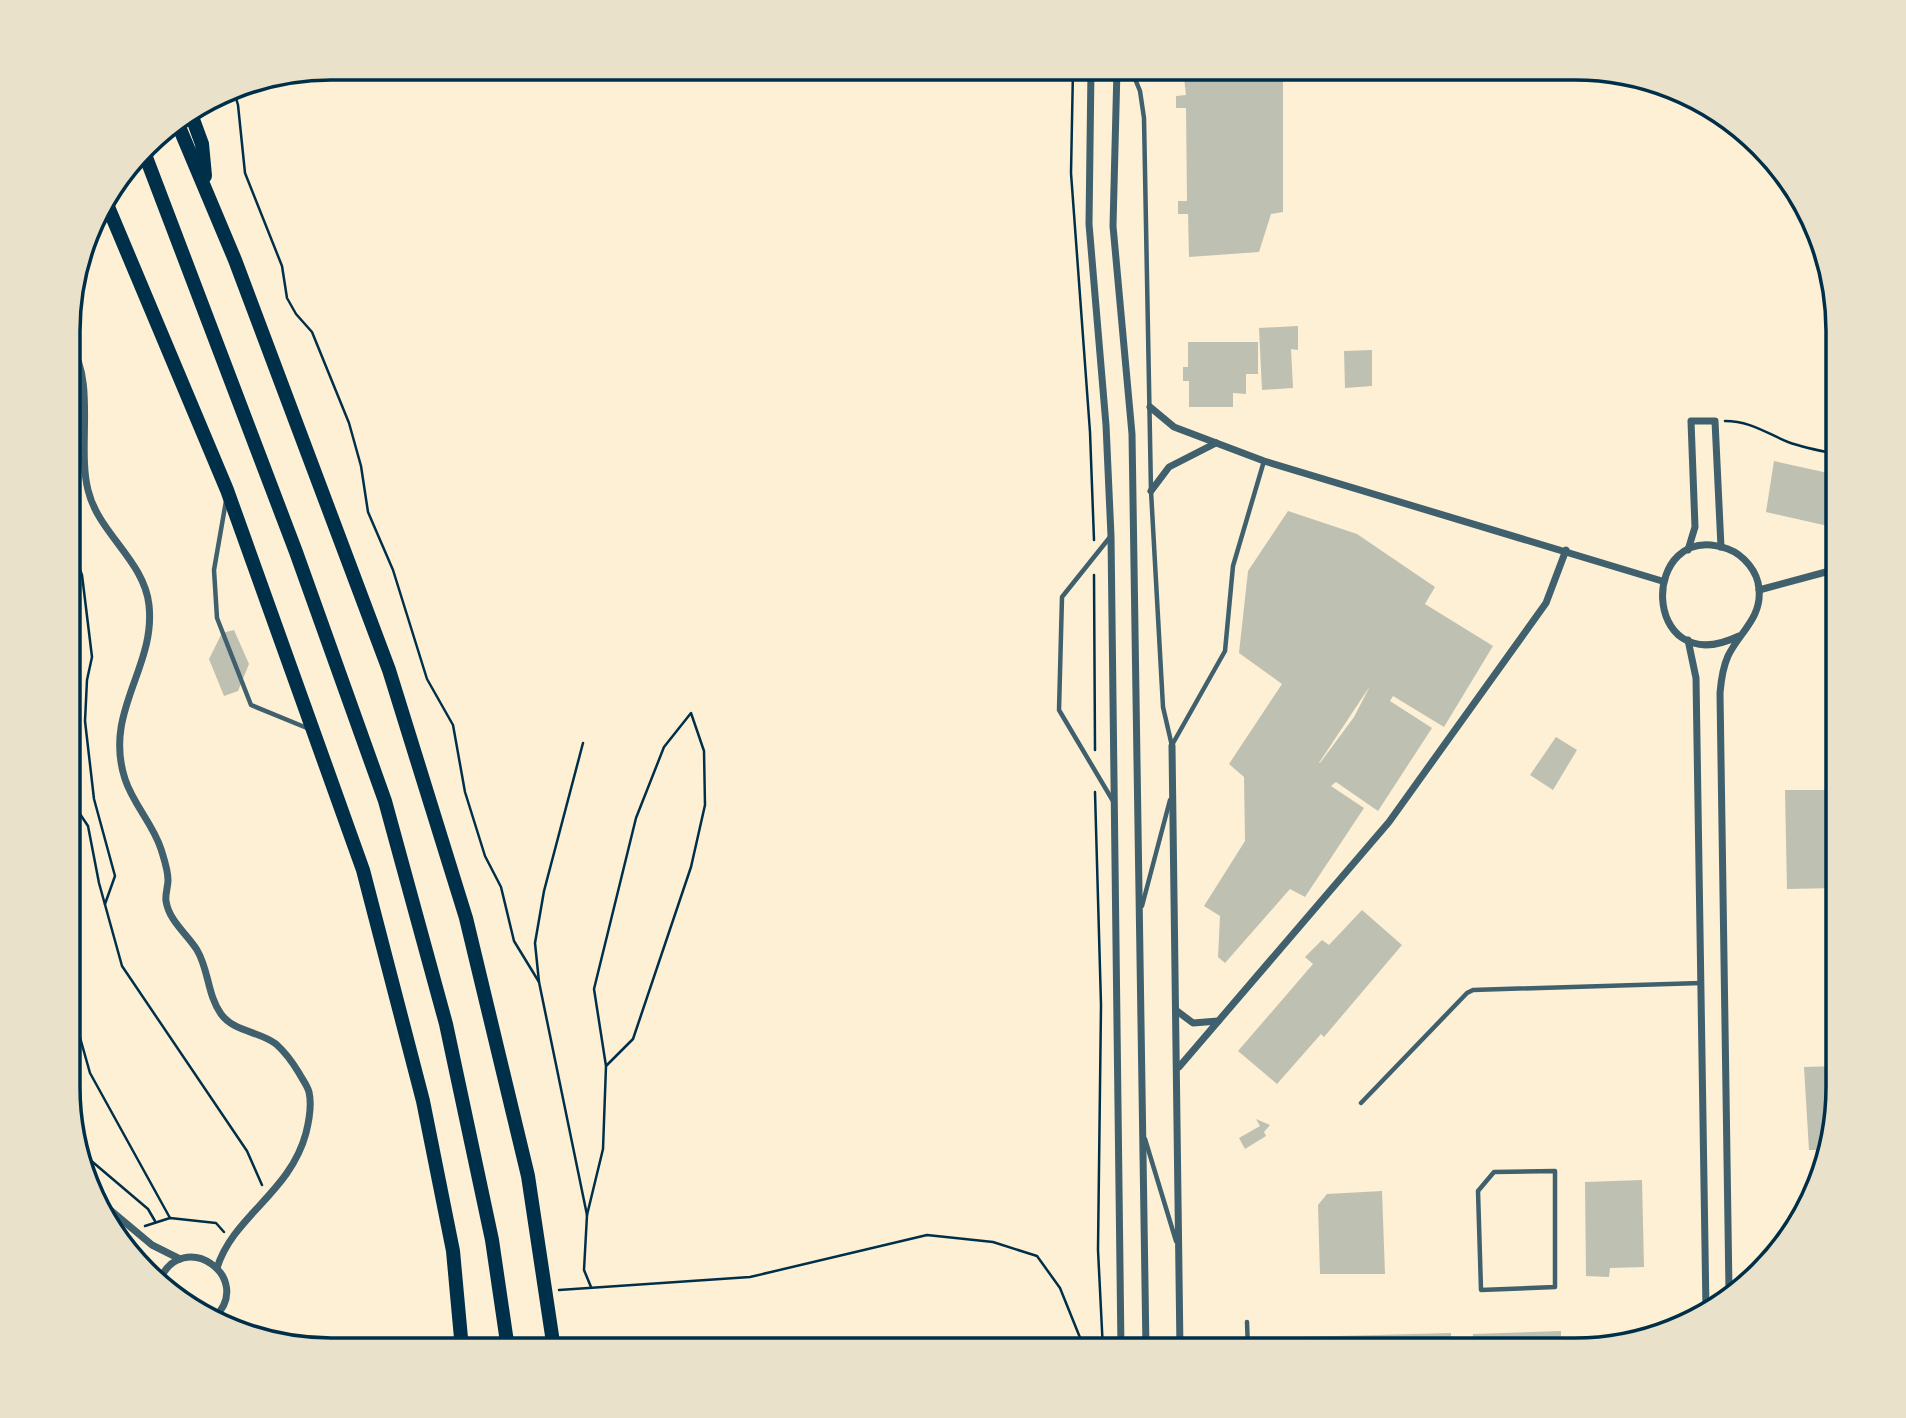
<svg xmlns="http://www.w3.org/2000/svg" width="1906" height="1418" font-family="Signika,sans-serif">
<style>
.building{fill:#bec0b2;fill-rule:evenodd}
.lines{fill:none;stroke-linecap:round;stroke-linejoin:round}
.path{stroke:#003049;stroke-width:2.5}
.service{stroke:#3f606c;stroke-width:4.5}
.minor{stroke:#3f606c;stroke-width:7}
.motorway{stroke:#003049;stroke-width:14}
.rim{fill:none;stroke:#003049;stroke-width:3.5}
</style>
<rect width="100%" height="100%" fill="#fdf0d5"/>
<g class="building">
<path d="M1183,69H1283V212L1271,214L1259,252L1189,257L1188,214H1178V201H1187L1186,108H1176V96L1186,95Z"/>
<path d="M1298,326V350L1291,349L1293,388L1262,390L1259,328Z"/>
<path d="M1188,342H1258V374H1246V394L1233,393V407H1189V381H1183V367H1188Z"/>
<path d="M1372,350V386L1345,388L1344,351Z"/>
<path d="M1774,461L1837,475V528L1766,512Z"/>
<path d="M1288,511L1357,534L1435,587L1425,604L1493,646L1444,727L1393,696L1390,701L1432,728L1378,811L1336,782L1331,786L1364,808L1305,897L1290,889L1225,963L1218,957L1220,916L1204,906L1245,841L1244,777L1229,764L1282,684L1239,653L1248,571ZM1370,686L1354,717L1320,763H1319Z"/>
<path d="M234,630L249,664L238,691L224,696L209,659L222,633Z"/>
<path d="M1556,737L1577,750L1553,790L1530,775Z"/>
<path d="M1785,790H1837V888L1787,889Z"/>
<path d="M1362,910L1402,945L1324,1037L1321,1034L1277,1084L1238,1051L1313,964L1305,957L1322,940L1329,945Z"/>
<path d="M1837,1066V1103L1828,1150H1809L1804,1067Z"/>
<path d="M1256,1119L1270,1125L1264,1132L1266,1136L1245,1149L1239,1138L1260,1126Z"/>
<path d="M1642,1180L1644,1267L1610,1268L1609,1277L1586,1276L1585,1182Z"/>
<path d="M1382,1191L1385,1274H1320L1318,1205L1327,1194Z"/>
<path d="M1561,1331V1350H1263V1338L1451,1333V1344H1473V1334Z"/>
</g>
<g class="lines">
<g class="path">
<path d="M1073,69L1071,173L1090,432L1094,540"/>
<path d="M233,88L238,105L245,173L282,266L287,298L296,314L312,332L349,423L361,466L368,512L393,570L427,679L453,725L465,792L485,856L501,887L514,941L539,982"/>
<path d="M1725,421C1750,421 1766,433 1788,442C1804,448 1821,451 1837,454"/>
<path d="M70,544L82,575L92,657L87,680L85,721L94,799L115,876L105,904"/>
<path d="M1094,575L1095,750"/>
<path d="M70,669L76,721"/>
<path d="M70,709L76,721L70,751"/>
<path d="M583,743L544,891L535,943L539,982L587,1215L584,1270L591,1287"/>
<path d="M1095,792L1101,1005L1098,1250L1103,1350"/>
<path d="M70,799L88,826L99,883L122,966L247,1151L262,1185"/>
<path d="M70,1002L90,1073L170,1218"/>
<path d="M82,1153L148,1209L155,1221"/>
<path d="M587,1215L603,1149L606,1066L594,989L636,818L664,747L691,713L704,751L705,805L691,867L633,1039L606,1066"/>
<path d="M145,1226L170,1218L216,1223L224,1232"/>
<path d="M559,1290L750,1277L927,1235L993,1242L1037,1256L1060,1288L1085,1350"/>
</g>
<g class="service">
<path d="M1131,69L1140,91L1144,118L1151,491L1163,707L1172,746"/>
<path d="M226,501L214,570L217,618L251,705L307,728"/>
<path d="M1110,537L1062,597L1059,710L1113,801"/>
<path d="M1172,745L1225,651L1233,566L1264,461"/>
<path d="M1142,906L1170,800"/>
<path d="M1361,1103L1467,993L1473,990L1701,983"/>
<path d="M1145,1139L1176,1241"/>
<path d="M1555,1171V1287L1481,1290L1478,1191L1494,1172Z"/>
<path d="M1247,1322L1248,1350"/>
</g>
<g class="minor">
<path d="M1091,69L1089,224L1106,425L1111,536L1121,1350"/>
<path d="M1117,69L1113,226L1132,434L1146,1350"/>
<path d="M70,345C96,381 77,447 88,490C98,533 144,560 149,605C156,668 103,711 125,779C133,804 153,824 161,849C164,859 168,870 168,880C168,887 165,894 166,901C169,921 187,934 197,950C209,970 207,994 221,1014C234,1032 259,1031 276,1044C285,1052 293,1063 299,1073C302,1079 307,1085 309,1092C312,1105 309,1121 306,1133C290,1193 233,1216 217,1268"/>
<path d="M1150,407L1174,427L1264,461L1662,581"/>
<path d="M1151,491L1169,467L1216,443"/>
<path d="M1688,550L1695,527L1691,421H1715L1721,547"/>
<path d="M1759,590L1837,569"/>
<path d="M1688,640L1696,678L1706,1310"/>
<path d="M1172,746L1180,1350"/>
<path d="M1177,1011L1193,1023L1218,1021"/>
<path d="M1179,1067L1389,822L1546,603L1566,550"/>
<path d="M97,1199L152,1245L180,1259"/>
<path d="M159,1281C183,1226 256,1278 214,1318"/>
<path d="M1729,1291L1720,693C1721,681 1723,667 1728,656C1739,633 1762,618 1759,589C1758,572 1744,555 1728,549C1639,517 1639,684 1739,636"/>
</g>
<g class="motorway">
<path d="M191,114L202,144L205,176"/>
<path d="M177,122L235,260L389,670L466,918L528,1176L554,1349"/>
<path d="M144,152L296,552L385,801L446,1024L492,1240L508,1349"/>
<path d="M106,202L227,490L363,870L423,1101L453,1251L462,1349"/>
</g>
</g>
<path d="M0 0H1906V1418H0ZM331 80H1575A251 251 0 0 1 1826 331V1087A251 251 0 0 1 1575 1338H331A251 251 0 0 1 80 1087V331A251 251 0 0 1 331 80Z" fill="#e9e1ca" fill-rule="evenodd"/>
<path class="rim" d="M331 80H1575A251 251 0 0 1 1826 331V1087A251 251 0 0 1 1575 1338H331A251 251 0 0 1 80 1087V331A251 251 0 0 1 331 80Z"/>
</svg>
